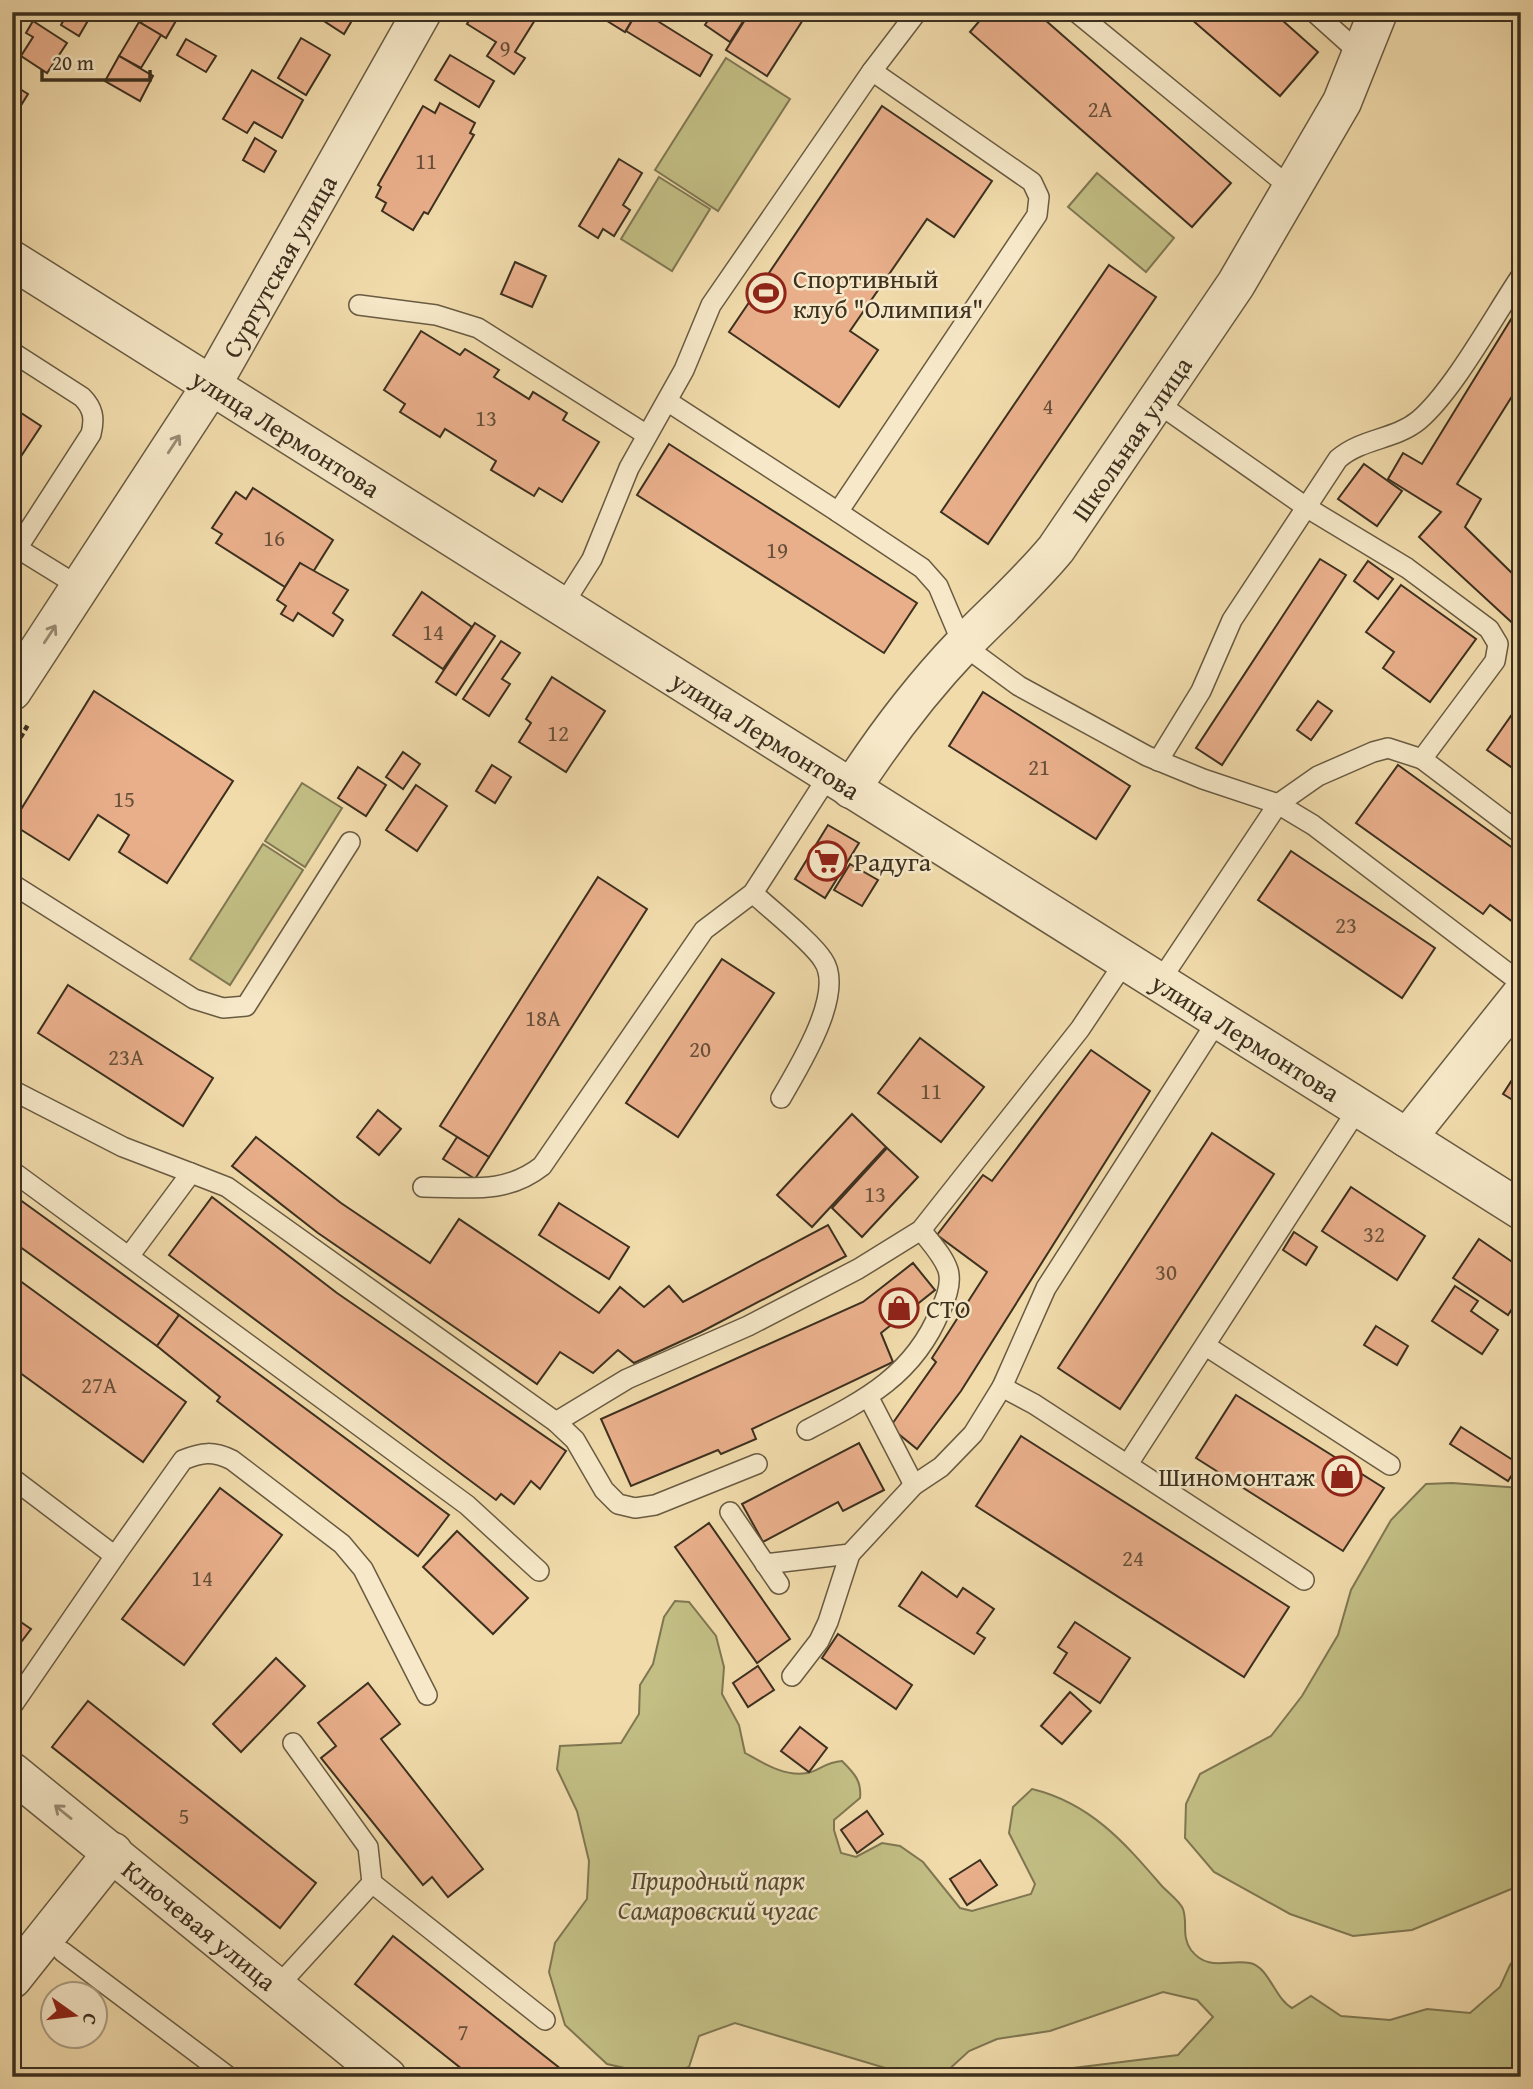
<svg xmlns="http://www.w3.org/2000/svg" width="1533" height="2089" font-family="'Gentium Book Plus',serif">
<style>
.green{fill:#c2be84;stroke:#7f7752;stroke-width:2}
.building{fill:#e9af8b;stroke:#3c301f;stroke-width:2}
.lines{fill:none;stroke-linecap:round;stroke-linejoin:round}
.service-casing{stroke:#695b42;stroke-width:22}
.minor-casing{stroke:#695b42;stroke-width:41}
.tertiary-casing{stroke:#695b42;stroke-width:41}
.path{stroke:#3c301f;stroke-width:4.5;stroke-dasharray:5 3.5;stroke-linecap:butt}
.service{stroke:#f6e8c8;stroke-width:19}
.minor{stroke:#f6e8c8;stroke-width:38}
.tertiary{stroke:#f6e8c8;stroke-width:38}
.oneway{stroke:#998c74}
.labels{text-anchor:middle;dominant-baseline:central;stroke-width:5;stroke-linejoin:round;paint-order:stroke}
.number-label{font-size:23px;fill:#67503a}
.street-label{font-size:26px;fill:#3c301f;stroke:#f6e8c8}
.poi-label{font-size:26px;fill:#3c301f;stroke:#f6e8c8;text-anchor:start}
.park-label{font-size:26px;font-style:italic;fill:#574c33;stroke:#f6e8c8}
</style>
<rect width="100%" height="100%" fill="#f1dbab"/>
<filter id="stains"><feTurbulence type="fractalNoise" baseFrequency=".00286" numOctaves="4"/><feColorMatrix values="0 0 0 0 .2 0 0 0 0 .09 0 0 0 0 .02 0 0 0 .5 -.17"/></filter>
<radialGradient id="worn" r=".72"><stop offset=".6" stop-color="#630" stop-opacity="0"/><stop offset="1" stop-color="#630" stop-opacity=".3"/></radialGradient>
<g class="green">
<path d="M726,58L790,99L718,211L655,170Z"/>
<path d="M1097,173L1174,238L1146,272L1068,207Z"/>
<path d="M659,177L710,209L672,271L621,239Z"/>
<path d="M302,783L342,808L305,867L265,841Z"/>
<path d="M263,844L303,870L230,985L190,959Z"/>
<path d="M1452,1483L1521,1488V1885L1412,1930L1353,1936L1290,1914L1214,1872L1185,1838L1186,1804L1200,1774L1271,1736L1302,1696L1338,1635L1351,1590L1391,1520L1426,1484Z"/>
<path d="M675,1601L689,1602L716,1636L724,1667L722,1694L739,1725L745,1753C763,1763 785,1777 807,1773C819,1771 825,1762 842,1761C854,1773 862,1781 860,1798L834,1820V1830L841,1853L856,1857L882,1843L900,1846L923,1862L960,1908L972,1911L1031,1894L1035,1884L1009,1833L1013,1807L1032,1789C1090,1803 1124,1842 1161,1885C1167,1892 1180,1901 1183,1909C1188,1923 1181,1936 1191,1950C1208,1972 1228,1959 1250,1963C1269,1967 1275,1999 1292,2008L1311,1996L1341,2016L1390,2020L1427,2009L1470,2013L1500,1987L1510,1965L1521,1950V2077H1045L1057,2070L1178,2055L1213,2017L1197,2000L1163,1992L1050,2031L997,2039L969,2051L945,2073L912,2076L735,2023L699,2036L689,2067L660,2076L607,2064L565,2025L549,1972L555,1943L587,1899L589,1861L577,1811L557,1769L560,1746L621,1743L639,1714L640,1685L653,1664L664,1617Z"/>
</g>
<g class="building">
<path d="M68,12H93L79,36L61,25Z"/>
<path d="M147,12H181L166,38L141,23Z"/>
<path d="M310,12H357L344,34Z"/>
<path d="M474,12H540L515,52L525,58L514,74L487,56L496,42L467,24Z"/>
<path d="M601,12H637L625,32L599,16Z"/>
<path d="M637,12H643L712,55L700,76L626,31Z"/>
<path d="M713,12H749L730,42L705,25Z"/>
<path d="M750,12H808L767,76L726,50Z"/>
<path d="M987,12H1036L1231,183L1192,227L970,32Z"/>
<path d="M1183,12H1273L1318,52L1280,96Z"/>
<path d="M33,21L67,43L47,73L21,56L33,37L26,33Z"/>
<path d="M139,22L161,35L141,68L119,56Z"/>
<path d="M301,38L330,55L306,95L278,78Z"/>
<path d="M186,39L216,56L206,72L177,55Z"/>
<path d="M450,55L494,81L479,107L435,80Z"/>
<path d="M119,56L153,76L140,101L105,81Z"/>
<path d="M252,70L303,100L282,138L254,122L247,133L223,119Z"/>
<path d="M12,84L28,94L12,120Z"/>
<path d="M440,103L475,123L470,133L474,135L428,214L424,212L413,230L382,211L386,203L376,197L381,187L378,185L423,106L435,113Z"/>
<path d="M882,106L992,181L954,237L927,219L850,331L878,350L839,407L729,332Z"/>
<path d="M255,138L276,151L264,172L243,160Z"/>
<path d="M619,159L642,173L623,205L630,210L614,236L603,229L598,238L579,226Z"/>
<path d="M515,262L546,276L532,307L501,294Z"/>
<path d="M1109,265L1156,297L988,544L941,512Z"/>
<path d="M1521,303V382L1457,484L1481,499L1465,527L1521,582V631L1419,537L1441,512L1388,479L1403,453L1422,464Z"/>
<path d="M421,331L460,355L465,349L499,370L494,377L529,399L533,392L567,413L563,420L599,442L562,502L539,488L534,496L491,470L496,461L445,429L440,437L400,412L405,404L384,390Z"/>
<path d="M12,407L41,426L12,470Z"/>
<path d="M669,444L917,603L884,653L637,495Z"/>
<path d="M1364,464L1402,491L1377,526L1338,499Z"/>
<path d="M253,488L333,540L313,572L300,563L285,587L216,543L222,534L212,528L236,492L246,499Z"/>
<path d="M1320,559L1346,575L1222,765L1196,748Z"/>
<path d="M1368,561L1393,579L1378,599L1354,581Z"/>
<path d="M300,563L348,590L333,613L343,620L333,636L298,613L293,621L281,614L286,606L277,600Z"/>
<path d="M1401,585L1476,639L1430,702L1383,668L1394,652L1366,632Z"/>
<path d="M422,592L472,627L443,669L393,635Z"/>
<path d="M475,623L495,636L456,695L436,682Z"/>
<path d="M501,641L520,653L502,679L510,684L489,716L463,699Z"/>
<path d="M552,677L605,711L566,772L519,742L531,723L526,719Z"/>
<path d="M94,691L233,781L167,883L119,852L129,835L98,815L69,860L12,824Z"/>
<path d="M983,692L1130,786L1096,839L949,746Z"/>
<path d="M1318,701L1332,711L1311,740L1297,730Z"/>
<path d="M1520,703H1521V774L1487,750Z"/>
<path d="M403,752L420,764L403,789L386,777Z"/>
<path d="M492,765L511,777L495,803L476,791Z"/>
<path d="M1398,765L1521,854V862L1516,868L1521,871V911L1513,922L1490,905L1483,914L1356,823Z"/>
<path d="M358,767L386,785L366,816L338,798Z"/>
<path d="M416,785L447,806L417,851L386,830Z"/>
<path d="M828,825L859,843L825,898L795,879Z"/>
<path d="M1291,851L1435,948L1402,998L1258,900Z"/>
<path d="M850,864L878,880L862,906L834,890Z"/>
<path d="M598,877L647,909L489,1157L440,1126Z"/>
<path d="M722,959L774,993L678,1137L626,1103Z"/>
<path d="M68,985L213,1078L183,1126L38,1033Z"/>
<path d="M920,1038L984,1087L941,1142L878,1093Z"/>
<path d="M1091,1050L1150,1091L961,1391L917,1449L890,1427L936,1362L932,1358L987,1272L937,1235L983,1175L992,1181Z"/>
<path d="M1521,1066V1105L1503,1094Z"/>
<path d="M378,1110L401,1129L379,1155L357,1137Z"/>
<path d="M852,1114L886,1147L812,1227L777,1195Z"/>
<path d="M1212,1133L1274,1174L1120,1409L1058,1368Z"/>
<path d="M256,1137L341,1203L430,1263L459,1219L599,1313L620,1287L644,1307L669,1286L683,1302L828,1225L846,1256L701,1332L634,1363L618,1350L593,1373L560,1352L537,1384L318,1233L232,1166Z"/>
<path d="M457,1137L489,1157L475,1179L443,1159Z"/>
<path d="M887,1148L918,1177L862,1237L832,1208Z"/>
<path d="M1351,1187L1425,1236L1397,1280L1322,1231Z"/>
<path d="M12,1194L179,1315L157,1346L12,1241Z"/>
<path d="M212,1197L337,1293L566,1451L540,1489L531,1481L514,1504L501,1494L496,1500L169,1255Z"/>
<path d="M559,1203L629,1247L609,1279L539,1235Z"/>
<path d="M1294,1232L1317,1247L1306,1265L1283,1250Z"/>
<path d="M1479,1239L1521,1268V1295L1508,1315L1453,1278Z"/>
<path d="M913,1263L935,1290L881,1333L893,1362L752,1429L756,1439L721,1454L718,1450L631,1486L601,1419L863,1302Z"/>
<path d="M12,1275L186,1402L143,1462L12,1367Z"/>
<path d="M1455,1286L1478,1301L1471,1311L1498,1330L1482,1354L1432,1321Z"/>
<path d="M179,1315L449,1515L418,1556L217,1401L220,1397L157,1346Z"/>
<path d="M1376,1326L1408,1346L1397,1365L1364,1345Z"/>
<path d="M1521,1336V1352L1513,1347Z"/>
<path d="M1236,1395L1384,1488L1343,1551L1196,1458Z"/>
<path d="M1461,1427L1519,1464L1508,1481L1450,1444Z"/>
<path d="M1021,1436L1289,1607L1244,1677L976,1506Z"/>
<path d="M859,1443L884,1490L843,1511L838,1502L763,1542L742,1504Z"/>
<path d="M220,1488L282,1535L184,1665L122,1619Z"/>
<path d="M709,1523L790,1639L757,1663L675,1547Z"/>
<path d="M457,1531L528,1598L493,1634L423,1567Z"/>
<path d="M922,1572L957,1597L963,1588L994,1609L977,1633L985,1638L974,1654L899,1606Z"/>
<path d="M12,1616L31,1629L12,1654Z"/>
<path d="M1075,1622L1130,1658L1100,1703L1054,1673L1067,1653L1058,1647Z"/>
<path d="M838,1634L912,1685L896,1709L822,1658Z"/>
<path d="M276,1658L305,1686L241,1752L213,1724Z"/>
<path d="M758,1666L774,1690L748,1707L733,1683Z"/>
<path d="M368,1683L400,1724L381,1739L483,1869L448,1897L432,1877L423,1885L321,1758L336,1746L318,1723Z"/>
<path d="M1070,1692L1091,1711L1062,1744L1041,1726Z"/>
<path d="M88,1701L316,1883L280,1928L52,1747Z"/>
<path d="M800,1727L827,1748L809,1772L781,1751Z"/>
<path d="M867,1811L883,1834L857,1853L841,1830Z"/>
<path d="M980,1860L997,1885L967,1905L950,1879Z"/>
<path d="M393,1936L571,2077H472L355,1984Z"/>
</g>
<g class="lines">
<g class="service-casing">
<g id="service">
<path d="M1076,12L1292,189"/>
<path d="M1314,12L1363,56"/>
<path d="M872,71L917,12"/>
<path d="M359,305L436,315L478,328L647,435"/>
<path d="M12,352L82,397C93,408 95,418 91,434L18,547"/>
<path d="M667,401L838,512"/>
<path d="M1156,402L1306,507L1407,568L1489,629L1498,644L1495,661L1422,759L1521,834"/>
<path d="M12,545L80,587"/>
<path d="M563,605L592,559L629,468L684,370L711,305L872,71L1032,182L1039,197L1037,215L838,512L922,568L938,586L963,645L1019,686L1147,756L1203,779L1278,804L1313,825L1521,983"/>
<path d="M1158,761L1201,691L1232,620L1338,459C1362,438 1395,440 1419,420C1454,390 1494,316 1521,276"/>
<path d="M12,884L194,999L223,1008L246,1006L350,842"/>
<path d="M753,893C771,910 812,942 823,960C846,993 798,1068 781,1098"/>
<path d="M1160,981L1278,804L1318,776L1373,752L1388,748L1422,759"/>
<path d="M1219,1018L1046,1288L1002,1387L1034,1404L1304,1580"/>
<path d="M12,1090L123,1147L191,1173"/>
<path d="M12,1171L467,1505L539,1571"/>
<path d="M423,1187C468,1187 505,1195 542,1166L704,930L753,893L829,775"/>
<path d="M130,1255L191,1173L227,1187L556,1422"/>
<path d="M1206,1346L1390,1465"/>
<path d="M869,1398L914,1485"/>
<path d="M807,1430C865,1400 914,1375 940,1311C946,1299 952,1283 948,1270C943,1255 930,1242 921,1230"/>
<path d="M757,1464L655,1505L635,1508L618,1504L604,1490L575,1440L556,1422L627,1379L748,1326L858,1269L921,1230L1080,1029L1126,960"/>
<path d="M1128,1464L1359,1107"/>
<path d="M12,1478L115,1556L12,1706"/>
<path d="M730,1512L779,1584"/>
<path d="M115,1556L183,1460C202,1452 213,1451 232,1460L342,1544L363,1569L427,1695"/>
<path d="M765,1564L850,1554L914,1485L941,1467L973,1434L1002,1387"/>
<path d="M792,1676L819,1641L828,1622L850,1554"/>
<path d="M372,1883L545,2020"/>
<path d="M63,1952L229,2077"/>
<path d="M278,1986L372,1883L368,1847L293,1743"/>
</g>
</g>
<g class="minor-casing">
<g id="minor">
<path id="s1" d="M211,386L422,12"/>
<path id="s2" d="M851,789C884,738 921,689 963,645C994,613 1027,584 1056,549L1236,284L1342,102L1378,12"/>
<path d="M1407,1138L1521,1210"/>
<path id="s3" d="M12,1772L387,2077"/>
<path d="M12,1979L113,1852"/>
</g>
</g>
<g class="tertiary-casing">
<g id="tertiary">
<path id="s4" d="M12,260L1407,1138L1521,995"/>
<path d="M12,691L211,386"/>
</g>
</g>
<path class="path" d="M12,752L29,723"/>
<use href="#service" class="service"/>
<use href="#minor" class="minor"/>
<use href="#tertiary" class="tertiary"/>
</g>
<defs><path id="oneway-shaft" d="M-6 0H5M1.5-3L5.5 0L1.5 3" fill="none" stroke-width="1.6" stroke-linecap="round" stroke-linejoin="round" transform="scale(1.75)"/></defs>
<g class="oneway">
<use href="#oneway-shaft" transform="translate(174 444) rotate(-57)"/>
<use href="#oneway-shaft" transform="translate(50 634) rotate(-57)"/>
<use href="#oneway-shaft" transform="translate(63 1812) rotate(-141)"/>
</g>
<defs>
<g id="stadium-ring" transform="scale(2.0125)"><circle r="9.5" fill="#f6e8c8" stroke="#8f2418" stroke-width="1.5"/><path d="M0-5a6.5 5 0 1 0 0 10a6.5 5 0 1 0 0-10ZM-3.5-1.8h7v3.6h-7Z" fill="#8f2418"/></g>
<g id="supermarket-ring" transform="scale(2.0125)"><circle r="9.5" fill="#f6e8c8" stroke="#8f2418" stroke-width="1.5"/><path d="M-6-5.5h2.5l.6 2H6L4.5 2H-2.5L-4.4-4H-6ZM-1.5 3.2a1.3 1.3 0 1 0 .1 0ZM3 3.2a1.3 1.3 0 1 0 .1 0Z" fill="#8f2418"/></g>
<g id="shop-ring" transform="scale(2.0125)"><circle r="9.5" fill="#f6e8c8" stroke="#8f2418" stroke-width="1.5"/><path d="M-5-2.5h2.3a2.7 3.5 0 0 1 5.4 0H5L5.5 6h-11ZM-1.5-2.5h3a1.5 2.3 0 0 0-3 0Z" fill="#8f2418"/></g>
</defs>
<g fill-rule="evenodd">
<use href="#stadium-ring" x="766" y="293"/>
<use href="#supermarket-ring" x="827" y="861"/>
<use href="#shop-ring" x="899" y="1308"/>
<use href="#shop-ring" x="1342" y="1476"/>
</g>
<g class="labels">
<g class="number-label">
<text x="505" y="47">9</text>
<text x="1100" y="108">2А</text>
<text x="426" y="160">11</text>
<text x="1048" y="405">4</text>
<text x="486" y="417">13</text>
<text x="274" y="537">16</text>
<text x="777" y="549">19</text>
<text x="433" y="631">14</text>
<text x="558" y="732">12</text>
<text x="1039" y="766">21</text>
<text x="124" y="798">15</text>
<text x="1346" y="924">23</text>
<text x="543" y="1017">18А</text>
<text x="700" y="1048">20</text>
<text x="126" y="1056">23А</text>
<text x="931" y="1090">11</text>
<text x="875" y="1193">13</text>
<text x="1374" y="1233">32</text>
<text x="1166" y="1271">30</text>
<text x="99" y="1384">27А</text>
<text x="1133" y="1557">24</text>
<text x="202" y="1577">14</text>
<text x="184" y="1815">5</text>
<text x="463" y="2031">7</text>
</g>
<g class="street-label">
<text stroke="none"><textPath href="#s1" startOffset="138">Сургутская улица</textPath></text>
<text stroke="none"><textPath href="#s4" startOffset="324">улица Лермонтова</textPath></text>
<text stroke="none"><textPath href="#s2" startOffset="450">Школьная улица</textPath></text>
<text stroke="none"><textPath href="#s4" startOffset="891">улица Лермонтова</textPath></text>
<text stroke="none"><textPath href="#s4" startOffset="1458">улица Лермонтова</textPath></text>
<text stroke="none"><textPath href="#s3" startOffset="242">Ключевая улица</textPath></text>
</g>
<g class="poi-label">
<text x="793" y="278">Спортивный<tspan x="793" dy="30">клуб "Олимпия"</tspan></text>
<text x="854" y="861">Радуга</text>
<text x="926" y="1308">СТО</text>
<text x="1315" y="1476" text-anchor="end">Шиномонтаж</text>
</g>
<g class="park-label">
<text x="718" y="1879">Природный парк<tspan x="718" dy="30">Самаровский чугас</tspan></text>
</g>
</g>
<rect width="1533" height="2089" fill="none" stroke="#f1dbab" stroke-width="42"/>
<rect x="14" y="14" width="1505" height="2061" fill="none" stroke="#3c301f" stroke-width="3.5"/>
<rect x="21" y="21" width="1491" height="2047" fill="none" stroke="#3c301f" stroke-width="2"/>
<g transform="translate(74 2015) rotate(104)"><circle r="33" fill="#f6e8c8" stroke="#ac9e84" stroke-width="2"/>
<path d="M0-5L12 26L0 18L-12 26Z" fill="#8f2418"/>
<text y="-10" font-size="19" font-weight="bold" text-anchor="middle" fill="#3c301f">С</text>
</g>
<path d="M42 70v10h108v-10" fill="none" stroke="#3c301f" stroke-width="3.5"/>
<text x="52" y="70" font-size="21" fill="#3c301f" stroke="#f6e8c8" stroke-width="5" paint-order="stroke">20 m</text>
<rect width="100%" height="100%" filter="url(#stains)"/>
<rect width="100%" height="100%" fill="url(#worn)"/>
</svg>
